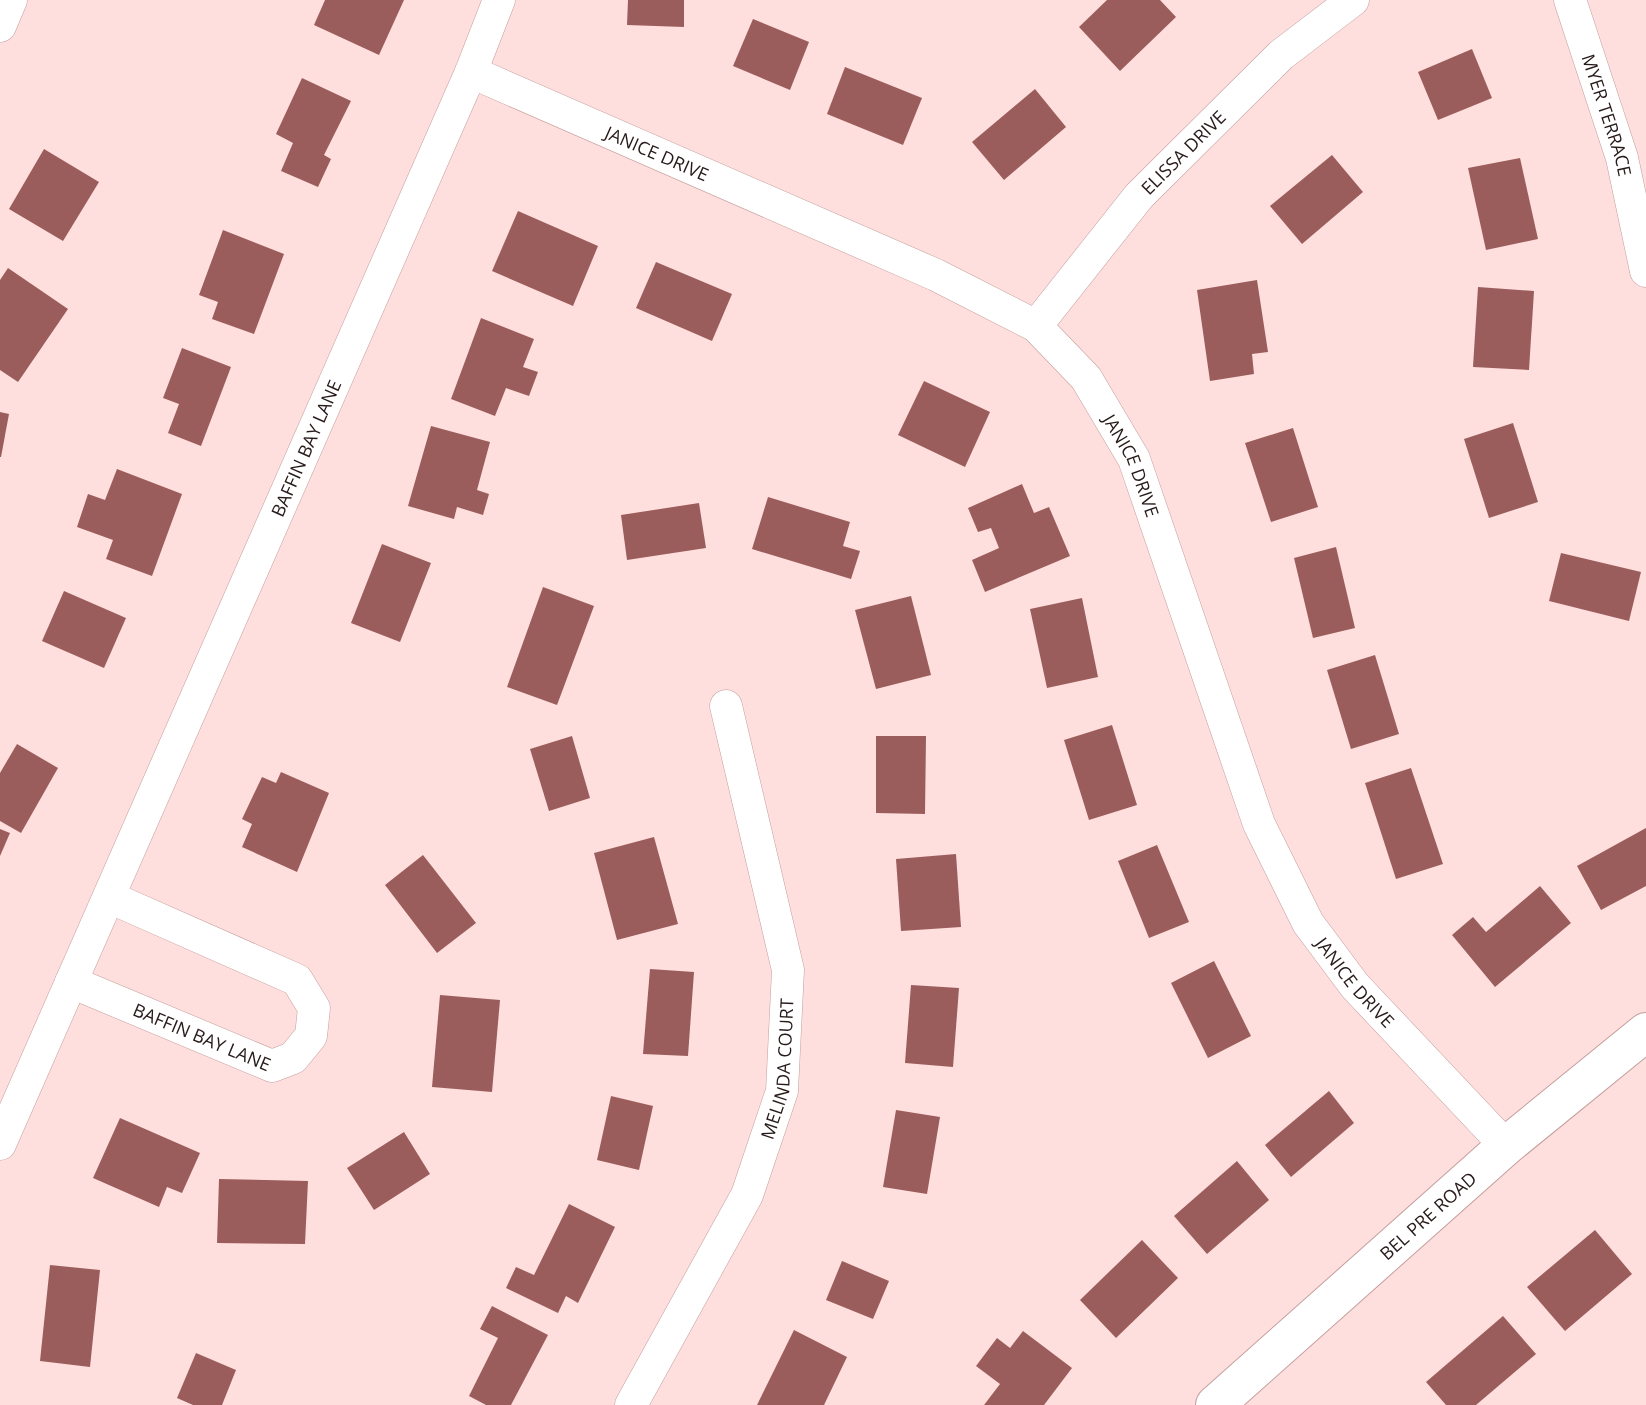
<svg xmlns="http://www.w3.org/2000/svg" width="1646" height="1405" font-family="'Open Sans',sans-serif">
<style>
.building{fill:#9b5d5c}
.lines{fill:none;stroke-linecap:round;stroke-linejoin:round}
.street-casing{stroke:#c39e9c;stroke-width:33}
.secondary-casing{stroke:#c39e9c;stroke-width:40}
.street{stroke:#fff;stroke-width:32}
.secondary{stroke:#fff;stroke-width:38}
.labels{text-anchor:middle;dominant-baseline:central;stroke-width:5;stroke-linejoin:round;paint-order:stroke}
.street-label{font-size:18px;fill:#281a1a;stroke:#fff}
</style>
<rect width="100%" height="100%" fill="#fedfdd"/>
<g class="building">
<path d="M325,0H404L379,55L314,25Z"/>
<path d="M628,0H684V27L627,25Z"/>
<path d="M1107,0H1160L1176,17L1120,71L1079,27Z"/>
<path d="M753,19L809,42L790,90L733,66Z"/>
<path d="M1472,49L1492,98L1438,120L1418,72Z"/>
<path d="M845,67L922,98L903,145L827,114Z"/>
<path d="M302,78L351,101L324,155L331,159L318,187L281,171L293,143L276,134Z"/>
<path d="M1035,89L1066,127L1004,180L972,142Z"/>
<path d="M44,149L99,182L63,241L9,209Z"/>
<path d="M1332,155L1363,192L1302,244L1270,206Z"/>
<path d="M1520,158L1538,239L1486,250L1468,168Z"/>
<path d="M518,211L598,246L573,306L492,271Z"/>
<path d="M223,230L284,254L254,334L212,319L218,302L199,295Z"/>
<path d="M656,262L732,294L712,341L636,308Z"/>
<path d="M8,268L68,309L18,382L0,370V280Z"/>
<path d="M1257,280L1268,352L1252,354L1254,374L1210,381L1197,290Z"/>
<path d="M1478,287L1534,291L1529,370L1473,367Z"/>
<path d="M481,318L534,339L523,367L538,372L529,396L506,388L495,416L451,399Z"/>
<path d="M182,348L231,367L201,446L168,433L179,404L163,398Z"/>
<path d="M924,381L990,412L965,467L898,435Z"/>
<path d="M0,412L9,414L1,457H0Z"/>
<path d="M1513,423L1538,502L1489,518L1464,439Z"/>
<path d="M431,426L490,442L477,490L489,494L483,515L457,507L454,519L408,506Z"/>
<path d="M1293,428L1318,507L1271,522L1245,443Z"/>
<path d="M117,469L182,494L152,576L106,559L113,540L77,527L88,494L105,500Z"/>
<path d="M1022,484L1034,513L1049,507L1070,556L985,592L972,560L999,548L991,528L978,532L968,508Z"/>
<path d="M768,497L850,522L843,546L860,551L851,579L752,549Z"/>
<path d="M699,503L706,548L627,560L621,515Z"/>
<path d="M382,544L431,563L400,642L351,623Z"/>
<path d="M1336,547L1355,628L1313,638L1294,558Z"/>
<path d="M1561,553L1641,572L1629,621L1549,601Z"/>
<path d="M543,587L594,606L557,705L507,687Z"/>
<path d="M64,591L126,618L104,668L42,641Z"/>
<path d="M911,596L931,675L876,689L855,610Z"/>
<path d="M1082,598L1098,677L1047,688L1030,609Z"/>
<path d="M1375,655L1399,734L1351,749L1327,670Z"/>
<path d="M1112,725L1137,805L1089,820L1064,740Z"/>
<path d="M572,736L590,798L549,811L530,749Z"/>
<path d="M876,736H926L925,814L876,813Z"/>
<path d="M17,744L58,768L21,833L0,821V773Z"/>
<path d="M1411,768L1443,864L1396,879L1365,783Z"/>
<path d="M281,772L329,793L297,872L242,847L252,824L242,819L262,777L276,783Z"/>
<path d="M1646,828V886L1601,910L1577,866Z"/>
<path d="M0,829L10,833L0,856Z"/>
<path d="M654,837L678,924L617,940L594,853Z"/>
<path d="M1157,845L1189,922L1149,938L1118,861Z"/>
<path d="M956,854L961,927L901,931L896,859Z"/>
<path d="M423,855L476,923L437,953L385,885Z"/>
<path d="M1540,886L1571,923L1495,987L1452,935L1473,917L1486,932Z"/>
<path d="M1214,961L1251,1036L1208,1058L1171,983Z"/>
<path d="M650,969L694,972L688,1056L643,1054Z"/>
<path d="M911,985L959,988L953,1067L905,1063Z"/>
<path d="M440,995L500,1000L492,1092L432,1087Z"/>
<path d="M1329,1091L1354,1123L1291,1177L1265,1145Z"/>
<path d="M611,1096L653,1106L639,1170L597,1160Z"/>
<path d="M896,1110L940,1117L927,1194L883,1187Z"/>
<path d="M120,1118L200,1153L182,1193L167,1187L159,1207L93,1178Z"/>
<path d="M404,1132L430,1174L374,1210L347,1168Z"/>
<path d="M1237,1161L1269,1200L1207,1254L1174,1216Z"/>
<path d="M219,1179L308,1181L305,1244L217,1243Z"/>
<path d="M569,1204L615,1227L578,1303L566,1296L558,1313L506,1288L516,1267L534,1275Z"/>
<path d="M1595,1230L1632,1274L1565,1331L1527,1287Z"/>
<path d="M1142,1240L1178,1278L1116,1338L1080,1300Z"/>
<path d="M842,1261L889,1281L873,1319L826,1300Z"/>
<path d="M50,1265L100,1270L90,1367L40,1361Z"/>
<path d="M492,1306L548,1335L511,1405H486L469,1396L498,1338L480,1329Z"/>
<path d="M1503,1316L1536,1354L1476,1405H1446L1426,1382Z"/>
<path d="M794,1330L847,1357L824,1405H757Z"/>
<path d="M1023,1331L1072,1368L1044,1405H984L1000,1384L976,1366L997,1338L1010,1348Z"/>
<path d="M196,1353L236,1370L222,1405H193L177,1398Z"/>
</g>
<g class="lines">
<g class="street-casing">
<g id="street">
<path id="s1" d="M1570,0L1622,158L1646,271"/>
<path d="M0,26L11,0"/>
<path id="s2" d="M471,72L936,275L1036,326L1086,378L1134,459L1259,824L1308,923L1355,986L1506,1146"/>
<path id="s3" d="M1036,326L1139,196L1281,55L1353,0"/>
<path id="s4" d="M71,982L272,1066L293,1058L311,1036L314,1008L297,980L109,897"/>
<path id="s5" d="M0,1144L471,72L499,0"/>
<path id="s6" d="M631,1405L747,1195L782,1091L788,970L726,706"/>
</g>
</g>
<g class="secondary-casing">
<g id="secondary">
<path id="s7" d="M1215,1405L1506,1146L1646,1032"/>
</g>
</g>
<use href="#street" class="street"/>
<use href="#secondary" class="secondary"/>
</g>
<g class="labels">
<g class="street-label">
<text stroke="none"><textPath href="#s1" startOffset="121">MYER TERRACE</textPath></text>
<text stroke="none"><textPath href="#s3" startOffset="228">ELISSA DRIVE</textPath></text>
<text stroke="none"><textPath href="#s2" startOffset="203">JANICE DRIVE</textPath></text>
<text stroke="none"><textPath href="#s5" startOffset="760">BAFFIN BAY LANE</textPath></text>
<text stroke="none"><textPath href="#s2" startOffset="791">JANICE DRIVE</textPath></text>
<text stroke="none"><textPath href="#s2" startOffset="1358">JANICE DRIVE</textPath></text>
<text stroke="none"><textPath href="#s4" startOffset="142">BAFFIN BAY LANE</textPath></text>
<text stroke="none"><textPath href="#s6" startOffset="371">MELINDA COURT</textPath></text>
<text stroke="none"><textPath href="#s7" startOffset="285">BEL PRE ROAD</textPath></text>
</g>
</g>
</svg>
